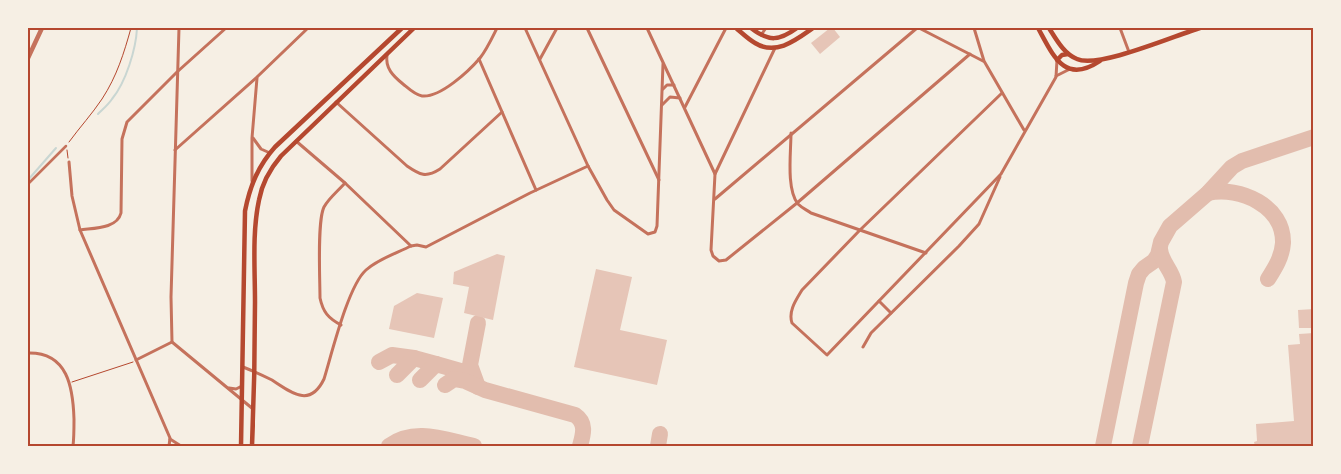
<svg xmlns="http://www.w3.org/2000/svg" width="1341" height="474" font-family="'PT Serif',serif">
<style>
.lines{fill:none;stroke-linecap:round;stroke-linejoin:round}
.stream{stroke:#c9d6d2;stroke-width:2}
.taxiway{stroke:#e2bdae;stroke-width:16}
.building{fill:#e6c5b7}
.path{stroke:#b5482f;stroke-width:1}
.pedestrian{stroke:#c5725c;stroke-width:2.5}
.minor{stroke:#c5725c;stroke-width:3}
.tertiary{stroke:#c5725c;stroke-width:4.5}
.secondary{stroke:#b5482f;stroke-width:4.5}
.neatline{fill:none;stroke:#b5482f;stroke-width:2}
</style>
<rect width="100%" height="100%" fill="#f6efe4"/>
<g class="lines">
<g class="stream">
<path d="M98,114C103,109 108,105 112,99C126,82 136,49 137,28"/>
<path d="M28,180L56,148"/>
</g>
<g class="taxiway">
<path d="M1208,193C1240,186 1284,206 1283,243C1282,257 1275,268 1268,279"/>
<path d="M379,362L392,355L414,358"/>
<path d="M397,375L414,358L436,364"/>
<path d="M420,380L436,364L464,372L478,387L470,365L478,323"/>
<path d="M445,385L454,379L465,381L485,390L575,415C587,423 583,435 580,446"/>
<path d="M389,446C415,427 445,440 474,446"/>
<path d="M658,446L660,434"/>
<path d="M1103,446L1136,283L1139,274L1144,268L1154,261L1158,255L1161,242L1170,226L1208,193L1232,167L1242,161L1314,137"/>
<path d="M1140,446L1174,282C1172,270 1161,262 1160,249"/>
</g>
</g>
<g class="building">
<path d="M830,28H833L840,37L820,54L811,43Z"/>
<path d="M497,254L505,256L493,320L464,313L469,287L453,284L454,272Z"/>
<path d="M596,269L632,277L620,330L667,340L657,385L574,367Z"/>
<path d="M417,293L443,298L434,338L389,329L394,306Z"/>
<path d="M1314,309V328H1299L1298,310Z"/>
<path d="M1314,333V398H1311L1312,406H1314V446H1255L1254,442L1257,441L1256,424L1294,421L1288,345L1300,344L1299,334Z"/>
</g>
<g class="lines">
<g class="path">
<path d="M69,142C80,127 92,114 102,99C117,76 124,53 131,28"/>
<path d="M67,150L68,158"/>
<path d="M72,382L133,362"/>
</g>
<path class="pedestrian" d="M28,184L66,146"/>
<g class="minor">
<path d="M179,28L171,297L172,342L253,409"/>
<path d="M525,28L588,166L607,200L614,210L648,234L655,232L657,226L663,64"/>
<path d="M587,28L659,180"/>
<path d="M647,28L715,174"/>
<path d="M919,28L983,61"/>
<path d="M974,28L984,61L1024,130"/>
<path d="M1120,28L1129,52"/>
<path d="M761,35L766,28"/>
<path d="M775,48L715,174L711,250L713,256L719,261L726,260L797,203L970,54"/>
<path d="M387,55C385,68 393,76 403,84C409,89 415,95 422,96C440,98 469,71 480,58C487,49 492,38 497,28"/>
<path d="M479,59L536,190"/>
<path d="M540,59L557,28"/>
<path d="M1056,76L1070,69"/>
<path d="M663,89L667,85H674"/>
<path d="M1002,93L860,230L802,290C796,300 788,311 792,323L827,355L1001,174L1056,77L1057,60"/>
<path d="M336,102L407,166C420,175 426,178 440,169L502,112"/>
<path d="M662,105L670,97L680,98"/>
<path d="M685,107L726,28"/>
<path d="M791,133C791,152 786,189 798,204C802,208 807,210 811,213L926,253"/>
<path d="M253,138L261,149L270,153"/>
<path d="M296,141L345,183L411,246"/>
<path d="M175,150L257,77L308,28"/>
<path d="M69,162L72,196L80,230L170,438L169,446"/>
<path d="M252,181V138L257,78"/>
<path d="M715,199L917,28"/>
<path d="M80,230C93,228 117,229 121,213L122,139L127,122L177,72L226,28"/>
<path d="M879,301L891,313"/>
<path d="M341,325C328,318 323,312 320,298C320,279 317,221 324,207C329,198 338,191 345,183"/>
<path d="M863,347L871,333L959,246L979,224L1000,177"/>
<path d="M28,353C68,352 73,388 74,419C74,429 74,438 73,446"/>
<path d="M136,360L172,342"/>
<path d="M243,367C253,371 262,375 272,380C292,393 310,408 324,379C332,353 348,286 366,270C378,259 397,253 411,246L417,245L426,247L530,193L588,166"/>
<path d="M229,388L236,389L242,386"/>
<path d="M170,439L181,446"/>
</g>
<path class="tertiary" d="M28,58L42,28"/>
<g class="secondary">
<path d="M736,28C742,33 748,39 755,43C776,56 796,40 813,28"/>
<path d="M751,28C769,42 779,41 797,28"/>
<path d="M1038,28C1053,55 1064,85 1100,61"/>
<path d="M1049,28C1056,39 1064,54 1077,59C1098,69 1176,35 1200,28"/>
<path d="M1057,60L1062,55L1068,54"/>
<path d="M241,446L245,211C250,186 258,166 275,147L402,28"/>
<path d="M252,446C254,398 255,350 255,302C255,268 252,233 259,200C262,183 270,169 281,156L414,28"/>
</g>
</g>
<rect width="1341" height="474" fill="none" stroke="#f6efe4" stroke-width="58"/>
<rect x="29" y="29" width="1283" height="416" class="neatline"/>
</svg>
